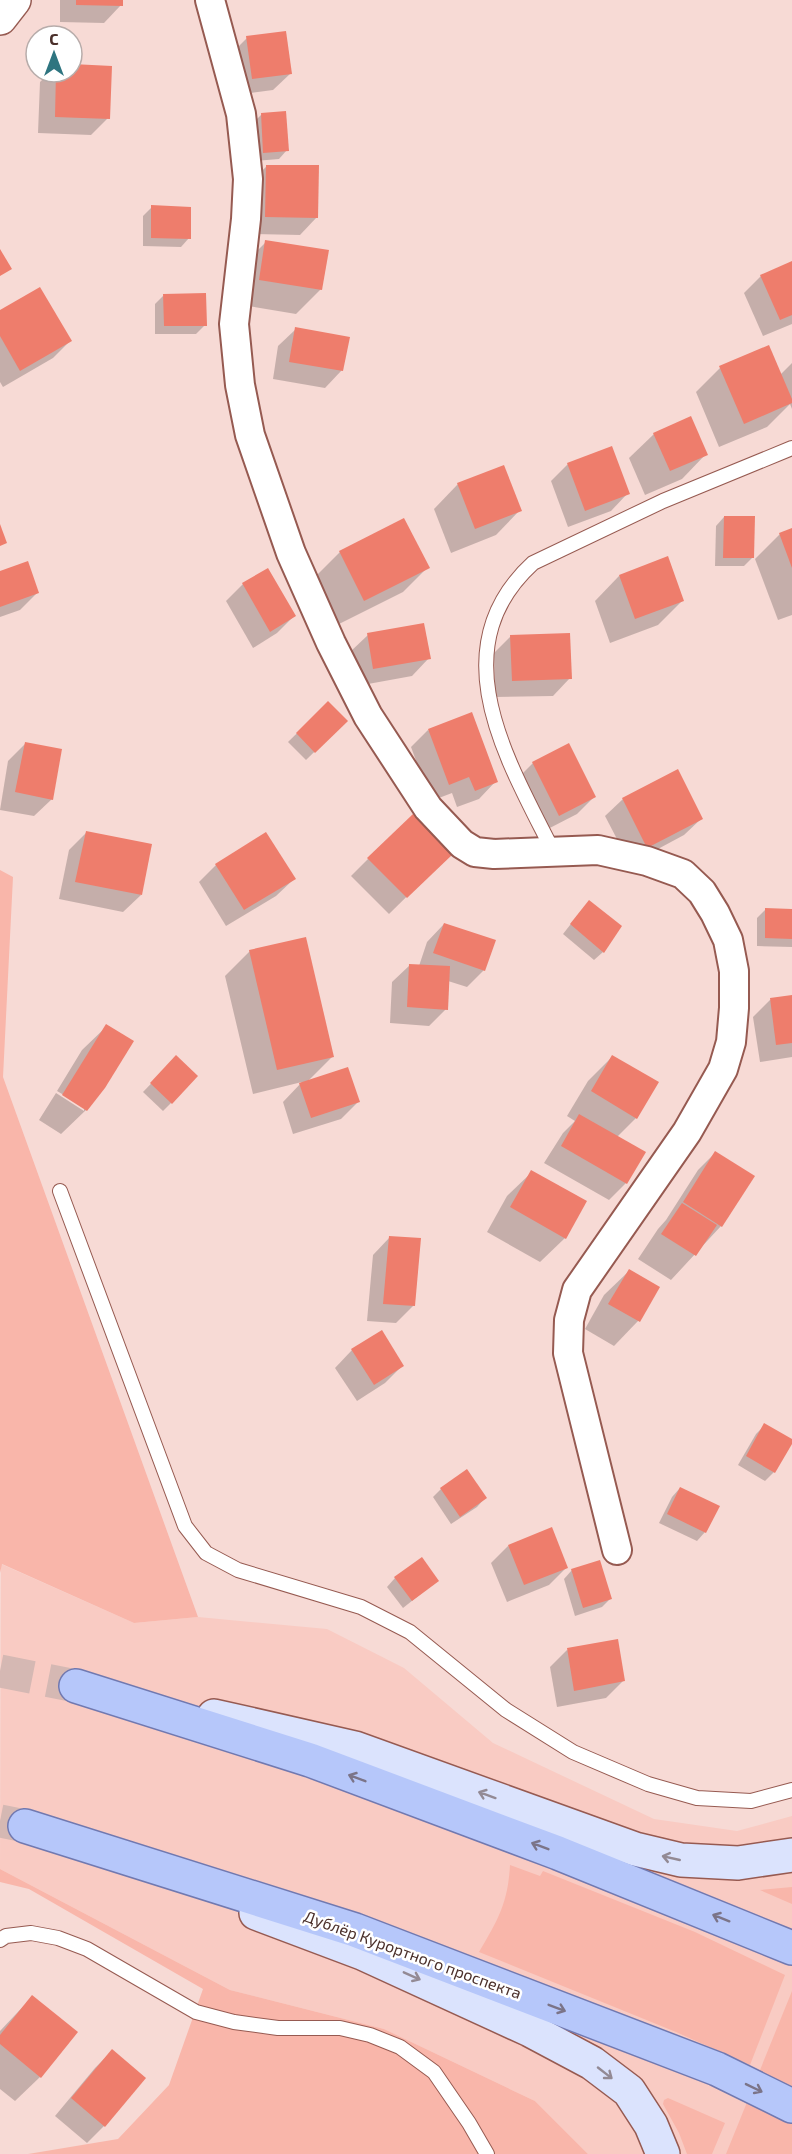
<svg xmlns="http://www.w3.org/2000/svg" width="792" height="2154" font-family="'Exo 2',sans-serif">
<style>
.built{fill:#f9cbc3}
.green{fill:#f9b6aa}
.shadow{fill:#0003}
.building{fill:#ee7d6c}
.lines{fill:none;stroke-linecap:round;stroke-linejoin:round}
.primary-tunnel{stroke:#d5b8b3;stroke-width:33;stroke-dasharray:33 16;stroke-linecap:butt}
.service-casing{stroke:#965a51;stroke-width:16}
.minor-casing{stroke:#965a51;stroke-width:32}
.tertiary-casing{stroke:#965a51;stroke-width:36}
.secondary-casing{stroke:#965a51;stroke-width:36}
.primary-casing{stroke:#7179b0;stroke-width:36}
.service{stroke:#fff;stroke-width:14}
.minor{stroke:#fff;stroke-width:28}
.tertiary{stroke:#fff;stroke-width:33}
.secondary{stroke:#dbe3fd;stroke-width:33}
.primary{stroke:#b6c7fa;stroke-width:33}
.oneway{stroke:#7b7488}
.oneway2{stroke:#938a94}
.labels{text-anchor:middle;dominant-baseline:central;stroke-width:5;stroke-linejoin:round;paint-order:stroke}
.street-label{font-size:16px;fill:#4b302b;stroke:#fff}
</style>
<rect width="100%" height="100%" fill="#f7dad5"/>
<path class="built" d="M1,1564L134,1623L198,1617L327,1629L404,1668L493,1743L654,1819L737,1831L792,1816V2154H588L535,2101L384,2029L230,1990L0,1869Z"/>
<g class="green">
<path d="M0,870L13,877L3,1077L198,1617L134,1623L2,1564L0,1573Z"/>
<path d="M510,1865L540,1876L543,1871L695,1932L785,1975L750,2065L676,2032L479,1952C498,1920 508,1903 510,1865Z"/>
<path d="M0,1869L230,1990L384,2029L535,2101L588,2154H28L118,2139L169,2085L203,1989L29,1889L0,1882Z"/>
<path d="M792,1887V1904L760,1890Z"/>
<path d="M792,1991V2154H726Z"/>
<path d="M668,2098L725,2123L712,2154H687L679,2133L663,2104L664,2100Z"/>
</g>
<g class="shadow">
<path d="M60,0H121V5L104,23L60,22Z"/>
<path d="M247,38L291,73L273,90L235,95L230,55Z"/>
<path d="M72,66L108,118L91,135L38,133L40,82L50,72H72Z"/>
<path d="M262,114L287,150L279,159L255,161L253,123Z"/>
<path d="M267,166L317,217L300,235L249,234V183Z"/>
<path d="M152,207L189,238L181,247L143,246V216Z"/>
<path d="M266,242L321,289L296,314L236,304L241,267Z"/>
<path d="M792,262V324L763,336L744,293L761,276Z"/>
<path d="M163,296L205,325L196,334H155V304Z"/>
<path d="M0,312L70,341L53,358L3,387L0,382Z"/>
<path d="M296,329L342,370L325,388L273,379L278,346Z"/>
<path d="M792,363V409L790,404L767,427L719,447L696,392L720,368L780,375Z"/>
<path d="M654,434L706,454L682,479L645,495L629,458Z"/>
<path d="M568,464L628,493L611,511L568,527L551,481Z"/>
<path d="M458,484L520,510L496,535L451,553L434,509Z"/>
<path d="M724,517L752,558L744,566H715L716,526Z"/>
<path d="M792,530V615L778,620L755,559L780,534Z"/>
<path d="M340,552L428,567L403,592L339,624L315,577Z"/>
<path d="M0,572L37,593L20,610L0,617Z"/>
<path d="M619,576L683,600L658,625L610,643L595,601Z"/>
<path d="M243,584L294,616L277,633L253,648L226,601Z"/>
<path d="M368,635L429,658L412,676L357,686L350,652Z"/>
<path d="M511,636L570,678L553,696L495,697L494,653Z"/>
<path d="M328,703L346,721L306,760L288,742Z"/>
<path d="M428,730L496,781L479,799L457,807L452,793L431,801L411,747Z"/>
<path d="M25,744L52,799L34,816L0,810L8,761Z"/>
<path d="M533,763L594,797L577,814L542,832L516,780Z"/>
<path d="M623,799L702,818L684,835L630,864L605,816Z"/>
<path d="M86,833L141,895L123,912L59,899L69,850Z"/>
<path d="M450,854L389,914L351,876L368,859Z"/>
<path d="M216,865L294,879L276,896L226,926L199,882Z"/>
<path d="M766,909L792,911V947L757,946V918Z"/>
<path d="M581,911L603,952L594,960L563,934Z"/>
<path d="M444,924L484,970L467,987L448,981L446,1009L429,1026L390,1023L392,982L410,965L419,966L427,942Z"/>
<path d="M250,951L332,1057L307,1082L358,1102L341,1119L293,1134L283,1102L302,1082L253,1094L225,976Z"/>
<path d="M792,997V1057L760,1062L753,1017L770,1000Z"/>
<path d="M107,1026L86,1110L61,1134L39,1120L56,1093L84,1111V1107L57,1091L82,1050Z"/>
<path d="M612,1057L636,1118L617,1137L626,1183L609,1200L544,1163L563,1133L575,1121L567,1116L588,1081Z"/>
<path d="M168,1066L171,1103L163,1111L143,1092Z"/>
<path d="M715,1153L721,1226L671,1280L638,1259L658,1229L666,1220L698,1170Z"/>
<path d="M532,1172L565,1238L540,1262L487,1232L507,1196Z"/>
<path d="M390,1237L414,1305L396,1323L367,1321L373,1255Z"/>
<path d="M629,1271L658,1287L638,1321L614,1346L585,1329L604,1295Z"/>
<path d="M352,1350L402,1366L385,1383L357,1401L335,1368Z"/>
<path d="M765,1425L792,1440L774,1472L765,1481L738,1465L756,1434Z"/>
<path d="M680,1488L705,1532L697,1541L659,1523L672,1497Z"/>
<path d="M441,1489L485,1498L477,1507L451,1524L433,1497Z"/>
<path d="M508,1546L567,1567L549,1585L507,1602L491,1563Z"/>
<path d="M572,1570L610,1599L602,1607L575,1616L564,1579Z"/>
<path d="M395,1578L437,1581L403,1608L387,1587Z"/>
<path d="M567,1650L623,1681L606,1698L557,1707L550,1667Z"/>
<path d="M32,1997L40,2077L15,2101L0,2089V2031Z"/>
<path d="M112,2051L104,2126L87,2143L55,2116L95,2068Z"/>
</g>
<g class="building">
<path d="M76,0H123V6L76,5Z"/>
<path d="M286,31L292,74L252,79L246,36Z"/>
<path d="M72,64L112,66L110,119L55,117L56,72H72Z"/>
<path d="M286,111L289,151L263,153L261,113Z"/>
<path d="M266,165H319L318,218L265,217Z"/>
<path d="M151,205L191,207V239L151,238Z"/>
<path d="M265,240L329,250L322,290L259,280Z"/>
<path d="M0,249L12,269L0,276Z"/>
<path d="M792,261V315L780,320L760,275Z"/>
<path d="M40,287L72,341L20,371L0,336V310Z"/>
<path d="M206,293L207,326H164L163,294Z"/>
<path d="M295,327L350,337L343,371L289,362Z"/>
<path d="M769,345L792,399V403L744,424L719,366Z"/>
<path d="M691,416L708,455L670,471L653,433Z"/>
<path d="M612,446L630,494L585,511L567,463Z"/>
<path d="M504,465L522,511L475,529L457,483Z"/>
<path d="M724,516H755L754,558H723Z"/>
<path d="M404,518L430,568L364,601L339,551Z"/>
<path d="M0,524L7,543L0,546Z"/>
<path d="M792,528V568L779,533Z"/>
<path d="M668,556L684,601L635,619L619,575Z"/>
<path d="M28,561L39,593L0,607V571Z"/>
<path d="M268,568L296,616L270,632L242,583Z"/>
<path d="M424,623L431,659L373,669L367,633Z"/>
<path d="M570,633L572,679L512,681L510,635Z"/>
<path d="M328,701L348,721L315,753L296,733Z"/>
<path d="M472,712L498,782L475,791L469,777L449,785L428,729Z"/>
<path d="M25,742L62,749L53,800L15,792Z"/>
<path d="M569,743L596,797L559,816L532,762Z"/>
<path d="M678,769L703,819L647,848L622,798Z"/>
<path d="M413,814L453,854L407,898L367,858Z"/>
<path d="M86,831L152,844L142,895L75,882Z"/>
<path d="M266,832L296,879L244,910L215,864Z"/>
<path d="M589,900L622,926L604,953L570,924Z"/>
<path d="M765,908L792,909V939L765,938Z"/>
<path d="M444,923L496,940L485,971L433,953Z"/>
<path d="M306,937L334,1057L277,1070L249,950Z"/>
<path d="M409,964L450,966L448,1010L407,1007Z"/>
<path d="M792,995V1043L776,1045L770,998Z"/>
<path d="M106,1024L134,1041L105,1088L87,1111L62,1095Z"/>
<path d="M176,1055L198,1076L172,1104L150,1083Z"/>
<path d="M612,1055L659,1082L637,1119L591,1091Z"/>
<path d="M348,1067L360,1102L311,1118L299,1083Z"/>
<path d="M579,1114L646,1152L627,1184L561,1146Z"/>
<path d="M715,1151L755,1176L722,1227L683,1202Z"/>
<path d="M531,1170L587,1201L566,1239L510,1207Z"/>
<path d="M682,1203L717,1225L696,1256L661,1234Z"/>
<path d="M389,1236L421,1238L415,1306L383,1304Z"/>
<path d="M629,1269L660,1287L640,1322L608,1304Z"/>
<path d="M382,1330L404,1366L374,1385L351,1349Z"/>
<path d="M764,1423L792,1439V1444L775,1473L746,1456Z"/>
<path d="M467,1469L487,1498L460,1517L440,1488Z"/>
<path d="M680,1487L720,1506L706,1533L667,1514Z"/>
<path d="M552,1527L568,1568L524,1585L508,1545Z"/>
<path d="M422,1557L439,1581L412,1601L394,1577Z"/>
<path d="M600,1560L612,1599L583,1608L571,1569Z"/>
<path d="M618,1639L625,1681L574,1691L567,1648Z"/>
<path d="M32,1995L78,2032L41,2078L0,2044V2035Z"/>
<path d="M112,2049L146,2078L105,2127L71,2098Z"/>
</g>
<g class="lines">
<g class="primary-tunnel">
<path d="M0,1671L76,1686"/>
<path d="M0,1821L25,1826"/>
</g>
<g class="service-casing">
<g id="service">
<path d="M553,851C508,761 439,649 533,563L663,501L792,448"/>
<path d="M60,1191L185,1526L206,1553L238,1570L361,1607L410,1632L506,1710L573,1752L648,1784L697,1798L751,1801L792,1790"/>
<path d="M0,1940L6,1936L31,1933L58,1938L87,1949L196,2012L234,2022L278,2028H340L370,2035L400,2047L434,2072L469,2123L487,2154"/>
</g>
</g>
<g class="minor-casing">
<path id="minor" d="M210,0L241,114L248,179L246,219L234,324L240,385L250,435L291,553L331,643L368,716L428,808L462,844L475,852L494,854L598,850L647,861L683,874L702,892L715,913L728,940L734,971V1008L731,1042L723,1069L687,1132L577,1290L569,1320L568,1353L617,1550"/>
</g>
<g class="tertiary-casing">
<path id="tertiary" d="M0,18L14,0"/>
</g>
<g class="secondary-casing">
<g id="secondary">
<path d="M214,1716L355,1748L635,1849L681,1860L738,1863L792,1855"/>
<path d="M256,1913L362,1953L530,2030L592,2063L629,2091L651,2125L663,2154"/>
</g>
</g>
<g class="primary-casing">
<g id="primary">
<path d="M76,1686L310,1760L558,1853L792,1948"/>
<path d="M25,1826L355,1930L717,2069L792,2106"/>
</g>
</g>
<use href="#service" class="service"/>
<use href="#minor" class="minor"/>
<use href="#tertiary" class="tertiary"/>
<use href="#secondary" class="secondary"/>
<use href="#primary" class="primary"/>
</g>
<defs><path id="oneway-shaft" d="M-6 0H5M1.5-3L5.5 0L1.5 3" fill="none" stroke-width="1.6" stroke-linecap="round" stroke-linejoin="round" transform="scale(1.5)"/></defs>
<g class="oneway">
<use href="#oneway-shaft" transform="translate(357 1778) rotate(-159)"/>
<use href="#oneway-shaft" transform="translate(540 1846) rotate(-159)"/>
<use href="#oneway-shaft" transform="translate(721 1918) rotate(-158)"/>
<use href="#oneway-shaft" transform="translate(557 2008) rotate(21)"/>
<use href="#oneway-shaft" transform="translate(754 2088) rotate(26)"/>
</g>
<g class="oneway2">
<use href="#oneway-shaft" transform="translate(487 1795) rotate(-160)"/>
<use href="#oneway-shaft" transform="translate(671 1858) rotate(-167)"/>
<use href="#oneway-shaft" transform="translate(412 1976) rotate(24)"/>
<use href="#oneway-shaft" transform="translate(605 2073) rotate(38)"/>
</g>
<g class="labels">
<g class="street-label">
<text transform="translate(413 1954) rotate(20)">Дублёр Курортного проспекта</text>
</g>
</g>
<g transform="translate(54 54)"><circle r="28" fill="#ffffff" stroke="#b7acaa" stroke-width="1.5"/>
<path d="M0-4.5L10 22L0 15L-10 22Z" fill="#2e7580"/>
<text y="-9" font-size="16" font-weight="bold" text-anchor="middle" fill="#4b302b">С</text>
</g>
</svg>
